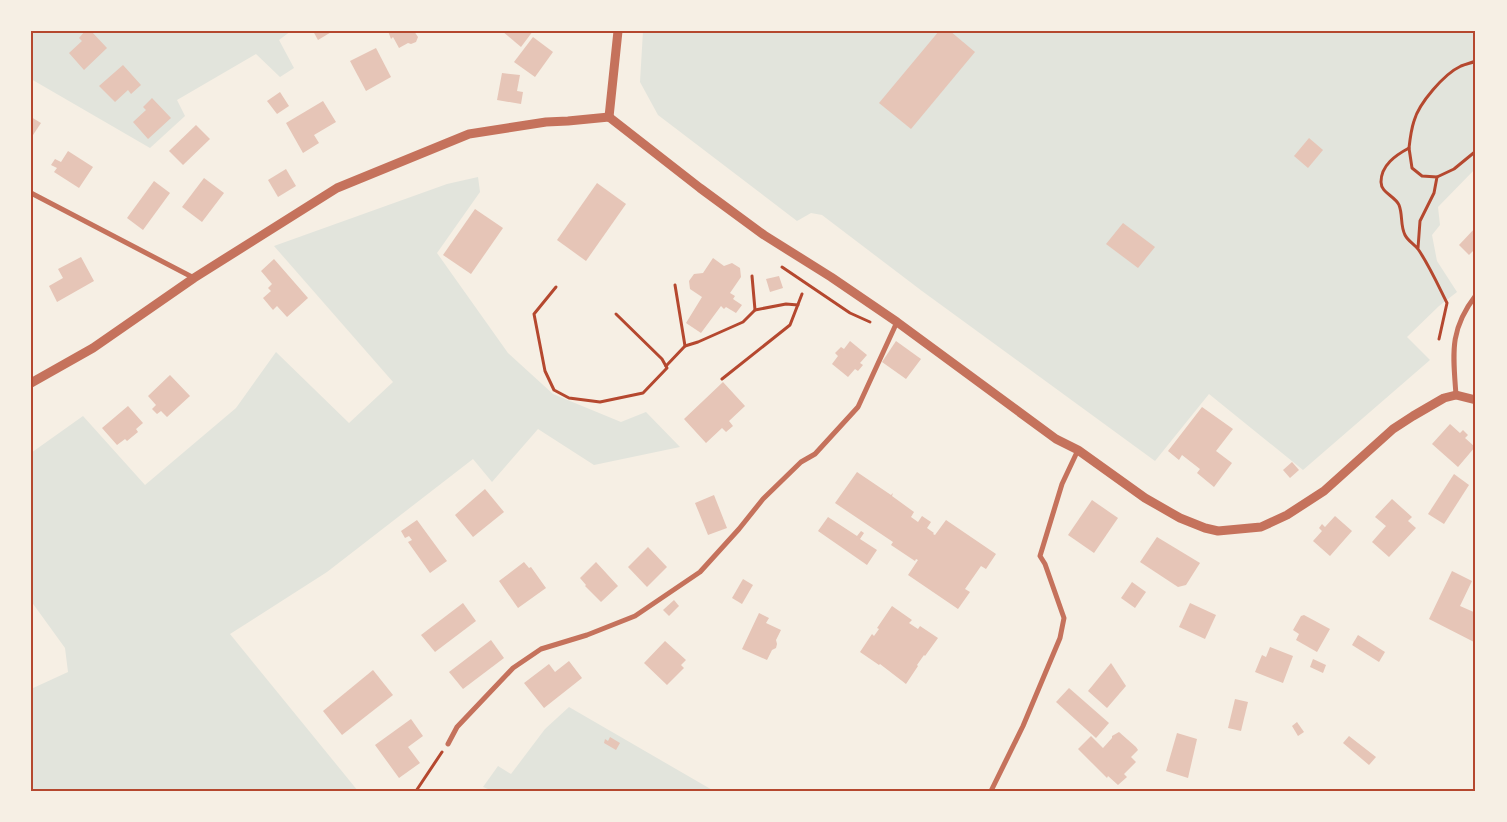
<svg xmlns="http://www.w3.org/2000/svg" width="1507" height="822" font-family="'Source Sans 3',sans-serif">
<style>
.green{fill:#e2e4dc}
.building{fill:#e6c5b7}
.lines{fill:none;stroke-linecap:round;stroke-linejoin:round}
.path{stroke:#b5482f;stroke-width:3}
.minor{stroke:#c5725c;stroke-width:5}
.tertiary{stroke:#c5725c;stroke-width:9}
.neatline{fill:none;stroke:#b5482f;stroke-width:2}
</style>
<rect width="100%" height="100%" fill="#f6efe4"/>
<g class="green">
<path d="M31,31H291L279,40L294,68L280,77L256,54L177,100L185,116L150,148L31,79Z"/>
<path d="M643,31H1476V168L1438,207L1440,225L1432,235L1437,261L1457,292L1439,306L1407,337L1430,360L1303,470L1209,394L1155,461L922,291L822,215L811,213L797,221L658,115L640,82Z"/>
<path d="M478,177L480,192L437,253L508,353L553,394L621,422L646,412L680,447L594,465L538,429L492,482L473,459L327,572L230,634L358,791H31V689L68,672L65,648L31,601V453L83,416L145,485L236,408L276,352L349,423L393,382L274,246L447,184Z"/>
<path d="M569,707L714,791H493L483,787L498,766L511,774L545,729Z"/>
</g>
<g class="building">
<path d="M85,31H91L107,48L84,70L69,53L82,41L79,38Z"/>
<path d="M313,31H333L318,40Z"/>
<path d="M388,31H414L418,37L416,42L411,44L408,43L399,48L393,37L391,39Z"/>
<path d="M502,31H533L521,47Z"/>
<path d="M939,31H950L975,52L911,129L879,103Z"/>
<path d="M533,37L553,52L535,77L514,62Z"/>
<path d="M376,48L391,77L366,91L350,61Z"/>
<path d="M123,65L141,85L131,94L128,90L115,102L99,86Z"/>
<path d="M502,73L520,75L517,91L523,92L521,104L497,100Z"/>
<path d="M280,92L289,106L277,114L267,101Z"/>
<path d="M152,98L171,118L148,139L133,122L146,110L143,107Z"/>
<path d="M323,101L336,122L314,135L319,143L303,153L286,123Z"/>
<path d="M31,117L41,123L31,138Z"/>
<path d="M196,125L210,139L183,165L169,151Z"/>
<path d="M1309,138L1323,150L1308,168L1294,156Z"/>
<path d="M68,151L93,167L79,188L54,172L57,168L51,165L55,159L61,162Z"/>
<path d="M286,169L296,186L278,197L268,180Z"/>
<path d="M204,178L224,193L202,222L182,207Z"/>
<path d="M154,181L170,193L143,230L127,218Z"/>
<path d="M597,183L626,204L586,261L557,240Z"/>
<path d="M475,209L503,228L471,274L443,255Z"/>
<path d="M1123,223L1155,247L1138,268L1106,244Z"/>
<path d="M1476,227V248L1469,255L1459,245Z"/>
<path d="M81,257L94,281L57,302L49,286L63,278L58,269Z"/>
<path d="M713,258L724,266L732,263L740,268L741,277L730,293L735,296L733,299L742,305L736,313L726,307L724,309L721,306L701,333L686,323L702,297L690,289L689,281L694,274L703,273Z"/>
<path d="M274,259L308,298L287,317L277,306L273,310L263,298L271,291L268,288L272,284L261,271Z"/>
<path d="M779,276L783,288L770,292L766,279Z"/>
<path d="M850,341L867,355L860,363L863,365L858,371L855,369L848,377L832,364L838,356L835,353L841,347L844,349Z"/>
<path d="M896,341L921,359L906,379L882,362Z"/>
<path d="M170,375L190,396L167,417L161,411L157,414L152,409L156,405L148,396Z"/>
<path d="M723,382L745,406L729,421L733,426L726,432L722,428L706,443L684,419Z"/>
<path d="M128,406L143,423L136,429L138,432L127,441L125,439L117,445L102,428Z"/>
<path d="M1202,407L1233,429L1216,451L1232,463L1214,487L1197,473L1200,469L1182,455L1179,460L1168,451Z"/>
<path d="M1450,424L1460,433L1463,430L1468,435L1465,438L1475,447L1458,467L1432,444Z"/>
<path d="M1292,462L1299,470L1290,478L1283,470Z"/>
<path d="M857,472L891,495L893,493L892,496L914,512L911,517L918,522L922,516L931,522L927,528L934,533L933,534L935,535L946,520L996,554L986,569L981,566L965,589L970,592L958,609L908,575L918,560L916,559L915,561L891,545L893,542L835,503Z"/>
<path d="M1454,474L1469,485L1444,524L1428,514Z"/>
<path d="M485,489L504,512L473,537L455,515Z"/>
<path d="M714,495L727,528L708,535L695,503Z"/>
<path d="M1392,499L1412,517L1408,521L1416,528L1389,557L1372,542L1386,526L1375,517Z"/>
<path d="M1092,500L1118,518L1094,553L1068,535Z"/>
<path d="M1335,516L1352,531L1330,556L1313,541L1322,531L1319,528L1322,524L1325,527Z"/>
<path d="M828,517L857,536L861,531L864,533L860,539L877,550L867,565L818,531Z"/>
<path d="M417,520L447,561L430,573L408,542L412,540L409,536L405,538L401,531Z"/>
<path d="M1157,537L1200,563L1186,585L1178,587L1140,562Z"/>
<path d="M648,547L667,567L647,587L628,567Z"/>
<path d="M524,562L529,568L531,567L546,588L518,608L499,581Z"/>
<path d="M596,562L618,586L601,602L585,586L586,585L580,578Z"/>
<path d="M1452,571L1472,581L1460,606L1476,613V638L1474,642L1429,619Z"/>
<path d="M743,579L753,585L742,604L732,598Z"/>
<path d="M1132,582L1146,592L1135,608L1121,598Z"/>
<path d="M674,600L679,606L669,616L663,610Z"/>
<path d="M463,603L476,621L435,652L421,635Z"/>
<path d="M1190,603L1216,615L1205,639L1179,627Z"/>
<path d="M892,606L912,620L909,623L918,629L920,626L938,638L925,656L924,655L917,665L918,666L906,684L880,664L879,665L860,652L872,634L874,636L879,629L877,628Z"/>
<path d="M759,613L769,618L766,623L781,630L776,640L777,644L776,648L772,650L767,660L742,649Z"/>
<path d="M1304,615L1330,629L1317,652L1296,640L1299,634L1293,630L1301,616Z"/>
<path d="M1358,635L1385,652L1379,662L1352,645Z"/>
<path d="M491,640L504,658L463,689L449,672Z"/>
<path d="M665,641L686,660L681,665L684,668L667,685L644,663Z"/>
<path d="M1270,647L1293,656L1283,683L1255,672L1262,655L1266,657Z"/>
<path d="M1313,659L1326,665L1323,673L1310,667Z"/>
<path d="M569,661L582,678L544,708L524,683L549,664L555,672Z"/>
<path d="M1111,663L1126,686L1107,708L1088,691Z"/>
<path d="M373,670L393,695L342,735L323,711Z"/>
<path d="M1069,688L1109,723L1096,738L1056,702Z"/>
<path d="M1235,699L1248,702L1241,731L1228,728Z"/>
<path d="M411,719L423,736L408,747L420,763L399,778L375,745Z"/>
<path d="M1297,722L1304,732L1298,736L1292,726Z"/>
<path d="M1119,732L1136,747L1138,750L1131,757L1136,762L1124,774L1127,777L1118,785L1108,776L1107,778L1078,749L1091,736L1103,748L1112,738V736Z"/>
<path d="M1177,733L1197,739L1188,778L1166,771Z"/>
<path d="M1349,736L1376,757L1369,765L1343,743Z"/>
<path d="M610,737L620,743L616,750L604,743L605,739L608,741Z"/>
</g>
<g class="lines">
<g class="path">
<path d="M1409,148C1410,139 1411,130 1414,121C1419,103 1444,74 1461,66C1466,64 1471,63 1476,61"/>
<path d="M1437,177L1454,169L1476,151"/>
<path d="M1418,248L1420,221L1434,193L1437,177L1422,176L1412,168L1409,148C1396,155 1381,165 1381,182C1381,193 1395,196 1399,205C1403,215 1400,225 1405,235C1408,241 1414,244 1418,249C1429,265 1438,285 1447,303L1439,339"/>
<path d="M782,267L850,313L870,322"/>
<path d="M752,276L755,310"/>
<path d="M675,285L685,346"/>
<path d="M556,287L534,314L545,371L554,390L569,398L600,402L643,393L667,368L662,359L616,314"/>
<path d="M666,366L685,346L698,342L743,322L755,310L786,304L798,305"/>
<path d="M722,379L790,325L802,294"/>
<path d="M416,791L442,752"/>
</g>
<g class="minor">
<path d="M31,193L194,278"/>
<path d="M1456,395C1453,353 1449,330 1476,295"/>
<path d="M448,744L457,727L513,668L541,649L587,635L635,616L700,572L739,529L763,499L801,462L815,454L858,407L897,322"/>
<path d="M991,791L1023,726L1060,638L1064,618L1045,564L1040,556L1062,484L1078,450"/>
</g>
<g class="tertiary">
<path d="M609,117L700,188L764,235L831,277L897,322L1056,439L1078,450L1145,498L1180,518L1205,528L1218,531L1261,527L1287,515L1324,491L1393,429L1413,416L1444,398L1456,395L1476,400"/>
<path d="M609,117L618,31"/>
<path d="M31,383L93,348L194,278L337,188L469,134L546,122L568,121L609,117"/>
</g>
</g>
<rect width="1507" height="822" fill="none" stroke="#f6efe4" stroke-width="65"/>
<rect x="32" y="32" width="1442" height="758" class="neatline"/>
</svg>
